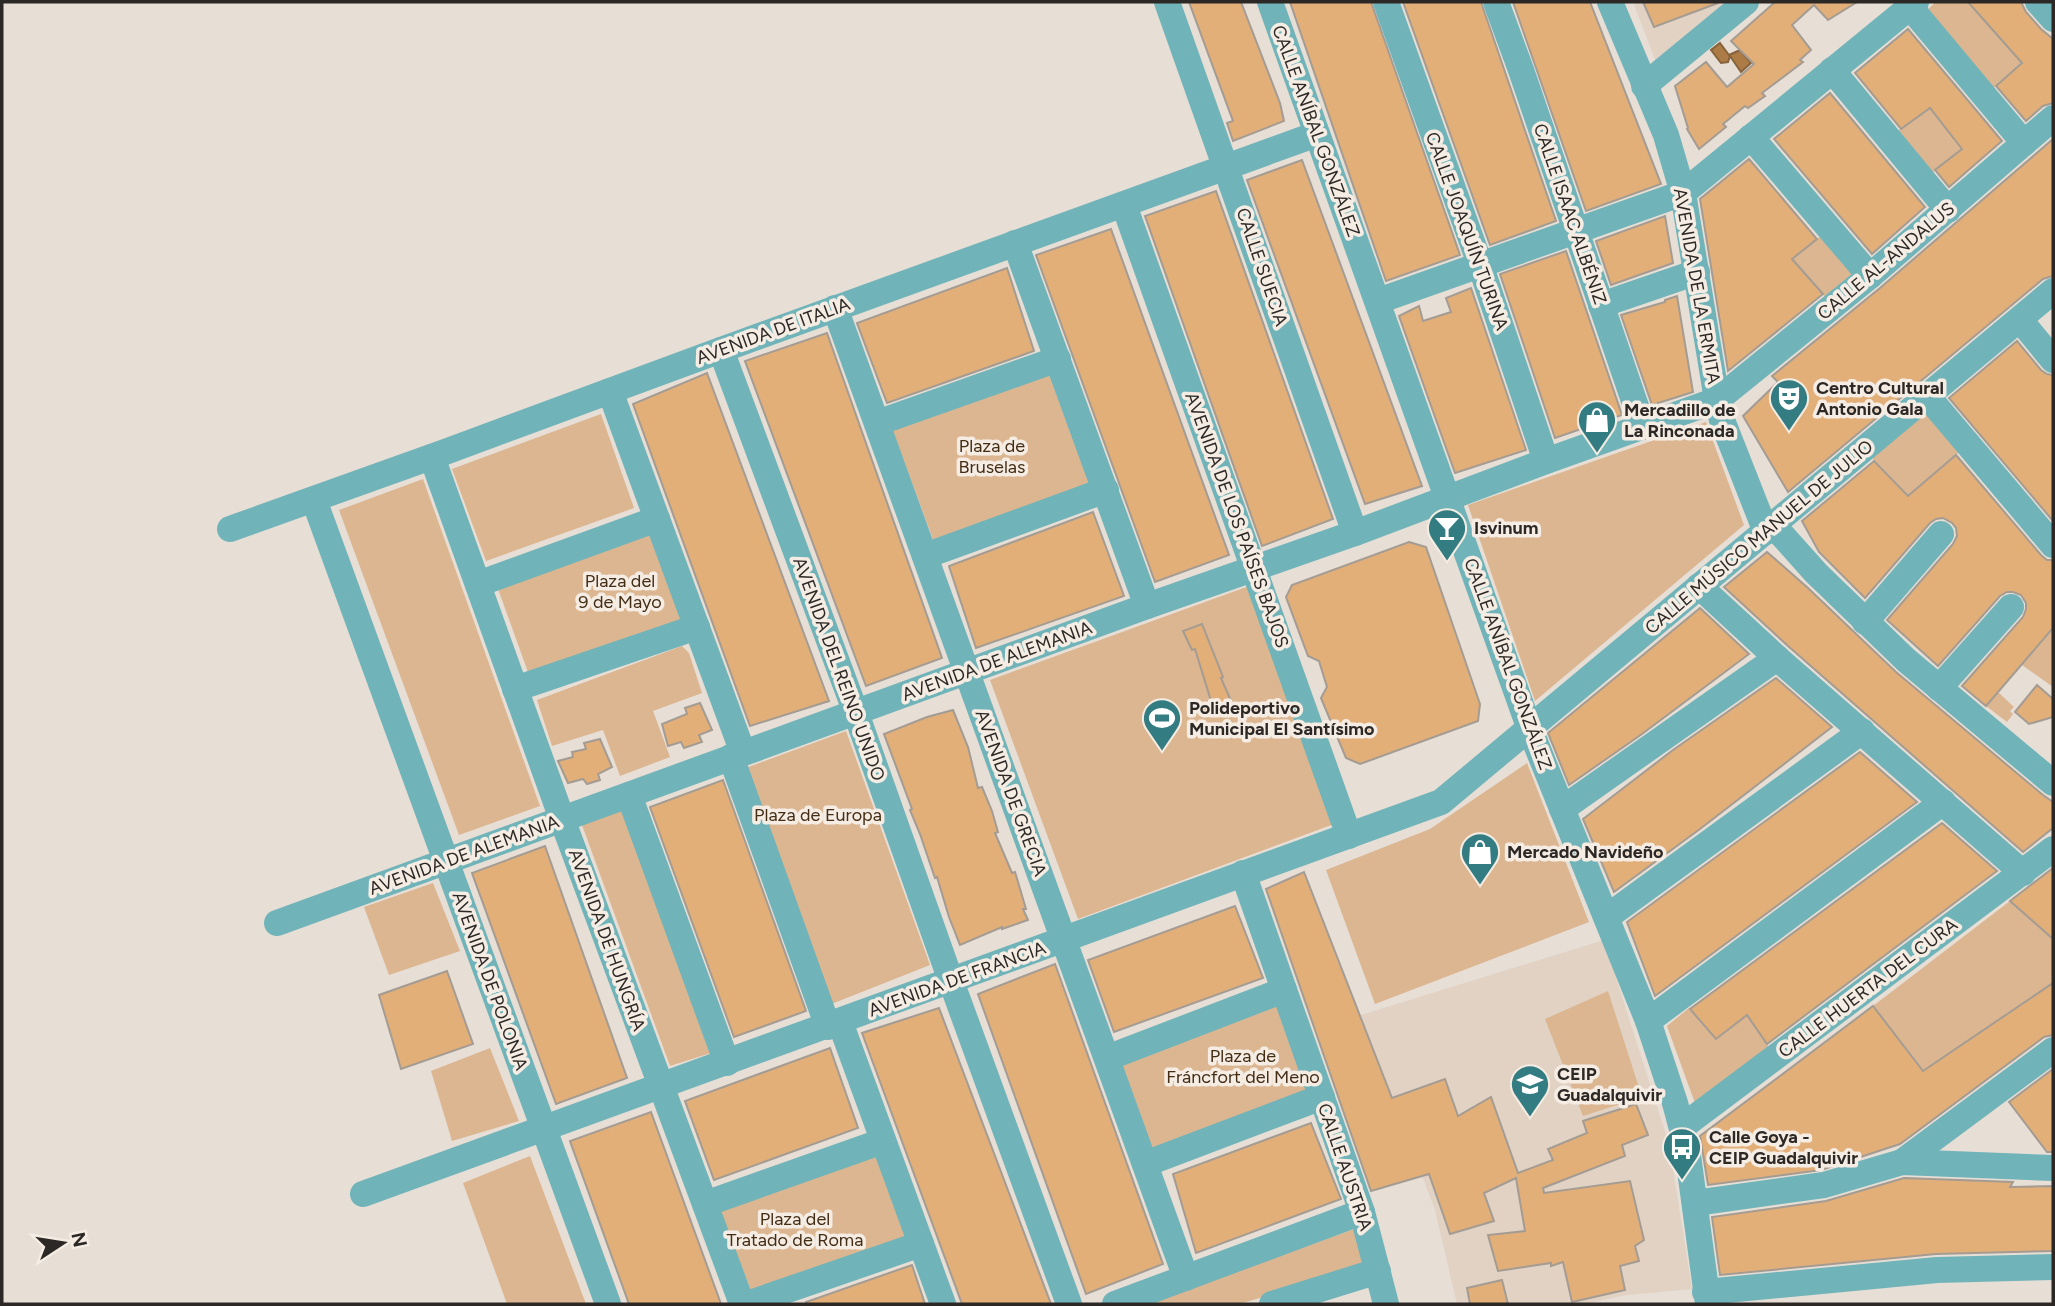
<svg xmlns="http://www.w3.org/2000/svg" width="2055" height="1306" font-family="Figtree,sans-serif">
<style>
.built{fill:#e1d2c4}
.green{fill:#dbb691}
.water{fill:#ad7c46;stroke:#86633c;stroke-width:2}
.building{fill:#e3af79;stroke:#a49c93;stroke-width:2}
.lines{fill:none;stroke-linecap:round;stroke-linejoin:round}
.minor{stroke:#70b4b9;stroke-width:26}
.labels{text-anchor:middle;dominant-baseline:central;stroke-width:7;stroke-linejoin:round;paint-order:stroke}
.street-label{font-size:18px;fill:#2c2825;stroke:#f5ece3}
.poi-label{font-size:18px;font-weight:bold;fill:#2c2825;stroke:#f5ece3;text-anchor:start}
.park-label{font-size:18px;fill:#432d15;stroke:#f5ece3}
</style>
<rect width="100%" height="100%" fill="#e7ded6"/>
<g class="built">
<path d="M1633,2H1729L1656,62Z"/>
<path d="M1604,940L1669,1144L1692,1289L1627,1295L1584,1304H1457L1435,1210L1361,1015Z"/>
</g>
<g class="green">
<path d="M1936,2H1968L2022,63L1992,89L1927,10Z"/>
<path d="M1930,108L1962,149L1931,174L1898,131Z"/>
<path d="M1822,235L1856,273L1825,297L1792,259Z"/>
<path d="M1051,372L1092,485L934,542L892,429Z"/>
<path d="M1931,406L1965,447L1908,496L1869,455Z"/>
<path d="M601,414L634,508L486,561L452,469Z"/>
<path d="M1706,422L1744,525L1535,701L1468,505Z"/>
<path d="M423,479L540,806L459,835L339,510Z"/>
<path d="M651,529L682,620L529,675L497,586Z"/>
<path d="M1249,586L1334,824L1078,919L990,680Z"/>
<path d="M2051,631L2053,634V687L2022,665Z"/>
<path d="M682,646L689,653L702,693L653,711L670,757L620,776L603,730L552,746L537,700Z"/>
<path d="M1998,692L2014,707L2010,711L2013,714L2007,722L1986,706Z"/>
<path d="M846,731L930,965L829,1005L743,769Z"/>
<path d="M1527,763L1589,922L1375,1004L1326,870L1430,829Z"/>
<path d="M628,807L714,1052L670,1066L582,825Z"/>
<path d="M433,883L460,951L389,975L364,907Z"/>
<path d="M2010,901L2053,939V983L1923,1071L1873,1006Z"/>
<path d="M1608,991L1642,1097L1583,1116L1545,1019Z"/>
<path d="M1278,1003L1310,1092L1151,1152L1121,1064Z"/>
<path d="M1689,1008L1717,1039L1747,1015L1770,1049L1696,1106L1667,1026Z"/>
<path d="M490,1048L519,1121L452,1141L431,1071Z"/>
<path d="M877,1155L909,1238L752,1293L718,1208Z"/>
<path d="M530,1156L586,1304H507L463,1183Z"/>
<path d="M1357,1228L1367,1267L1239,1304H1147Z"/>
</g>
<path class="water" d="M1720,43L1729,55L1740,50L1751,63L1741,72L1730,56L1728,62L1721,63L1711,50Z"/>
<g class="building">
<path d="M1189,2H1241L1280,103L1284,121L1233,141L1227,123L1233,121Z"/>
<path d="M1290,2H1371L1460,255L1386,281Z"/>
<path d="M1403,2H1481L1556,221L1490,245Z"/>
<path d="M1513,2H1590L1661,184L1586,211Z"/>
<path d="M1643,2H1718V3L1654,27Z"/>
<path d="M1775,2H1857L1828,20L1814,5L1792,25L1811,50L1800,60L1803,62L1762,93L1765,96L1748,108L1745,106L1723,124L1726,127L1699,149L1687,129L1688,128L1675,86L1706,62L1727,87L1754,64L1731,41Z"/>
<path d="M1968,2H2021L2026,12L2041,29L2053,39V103L2043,106L2026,121L1996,86L2022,63Z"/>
<path d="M1908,29L2002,141L1949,187L1935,170L1962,149L1930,108L1901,129L1855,73Z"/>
<path d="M1830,93L1925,207L1872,254L1774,139Z"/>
<path d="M2053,139V276L2043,279L1788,492L1743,416L1778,382L1772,376L1880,288Z"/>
<path d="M1749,159L1817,239L1792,259L1823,294L1728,371L1700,199Z"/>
<path d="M1302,160L1422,486L1365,504L1247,180Z"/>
<path d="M1216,191L1333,519L1262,546L1145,216Z"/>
<path d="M1665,216L1673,263L1611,285L1596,241Z"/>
<path d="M1111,229L1229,555L1155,582L1036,255Z"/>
<path d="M1566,251L1622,415L1555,438L1500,274Z"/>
<path d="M1007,268L1034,351L887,403L857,323Z"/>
<path d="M1471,288L1526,450L1455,473L1399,316L1419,306L1423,321L1451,312L1446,298Z"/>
<path d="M1677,296L1693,392L1652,405L1621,315L1665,302V300Z"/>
<path d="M827,333L942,658L866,686L745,361Z"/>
<path d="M2017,341L2041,370L2047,374L2053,375V521L1949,398Z"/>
<path d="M707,373L829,701L750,726L633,404Z"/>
<path d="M1956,455L2041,555L2047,560H2053V628L1986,706L1962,686L2023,617L2026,609V603L2021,595L2013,592H2007L2000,596L1938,666L1887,620L1953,544L1957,536L1956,528L1952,523L1943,518L1936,519L1930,523L1865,598L1819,552L1802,521L1874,461L1908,496Z"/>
<path d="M1093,512L1124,596L976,648L949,566Z"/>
<path d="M1409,542L1426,547L1480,704L1478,721L1360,764L1346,758L1321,698L1327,687L1319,661L1308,656L1286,597L1292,585Z"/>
<path d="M1767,552L1808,588L1896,672L2043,795L2053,802V828L2023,852L1788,646L1724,587Z"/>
<path d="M1700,608L1749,654L1642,734L1569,785L1548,733Z"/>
<path d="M1202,624L1223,677L1221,678L1235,710L1215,714L1195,649L1192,650L1183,631Z"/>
<path d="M1776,678L1832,727L1700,829L1614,892L1583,819L1673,750Z"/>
<path d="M2037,685L2053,699V717L2029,724L2015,712Z"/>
<path d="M700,703L712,730L699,735L702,742L684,748L681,742L668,746L662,724L687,714L685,708Z"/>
<path d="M953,710L968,747L978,788L982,787L992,811L998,832L995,833L1012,873L1015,872L1026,909H1023L1028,920L1002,929V927L960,945L949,917L937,877L935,878L920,834L910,810L912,809L884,734L927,717Z"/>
<path d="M600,739L612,767L598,774L600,780L587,784L583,779L568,783L558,761L573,757L572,752L586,749L584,743Z"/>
<path d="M1860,752L1917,802L1655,996L1627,922Z"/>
<path d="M723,780L806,1011L734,1037L650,807Z"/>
<path d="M1942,823L1997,871L1767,1044L1747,1015L1716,1039L1690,1009Z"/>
<path d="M545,846L627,1078L556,1104L472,873Z"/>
<path d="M2053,868V939L2010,901Z"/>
<path d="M1304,872L1392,1098L1445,1079L1458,1116L1491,1097L1518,1173L1553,1160L1548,1149L1587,1133L1583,1121L1636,1104L1648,1135L1622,1145L1625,1156L1543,1188L1544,1193L1630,1181L1644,1240L1635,1246L1639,1261L1620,1266L1625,1290L1572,1302L1563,1262L1551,1266V1263L1498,1271L1488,1235L1525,1231L1516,1178L1484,1193L1494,1221L1450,1234L1429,1174L1371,1191L1266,889Z"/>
<path d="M1235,906L1263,978L1114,1032L1088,960Z"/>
<path d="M1055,964L1163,1264L1086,1294L978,994Z"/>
<path d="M447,971L473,1044L401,1069L379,995Z"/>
<path d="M2053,983V1035L2044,1037L1900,1144L1821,1170L1708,1185L1700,1136L1873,1006L1923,1071Z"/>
<path d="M939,1008L1051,1304H962L862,1033Z"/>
<path d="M830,1048L858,1128L714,1180L685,1101Z"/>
<path d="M2053,1069V1152H2047L2009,1102Z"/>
<path d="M651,1112L721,1304H629L570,1141Z"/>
<path d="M1311,1123L1341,1199L1196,1253L1173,1174Z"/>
<path d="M1904,1178L2013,1182L2010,1187L2053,1186V1251L1936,1254L1720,1275L1712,1217L1826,1201Z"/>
<path d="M912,1265L925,1304H807L806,1302Z"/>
<path d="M1502,1280L1508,1304H1470L1467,1288Z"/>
</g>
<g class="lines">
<g class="minor">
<path d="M1167,2L1355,533"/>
<path d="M1270,2L1529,727L1648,1021L1675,1103L1687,1148L1708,1304"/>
<path d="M1386,2L1480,264L1546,461"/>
<path d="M1496,2L1521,70L1643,427"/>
<path d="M1610,2L1666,135L1683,193L1717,400L1722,420L1766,532"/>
<path d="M2038,2L2053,19"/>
<path d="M1910,7L2024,143"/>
<path d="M1832,70L1948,210"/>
<path d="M1644,86L1746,2"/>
<path d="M1751,137L1870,276"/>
<path d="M1124,205L1349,836"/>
<path d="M1015,243L1147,606"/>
<path d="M1378,301L1683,193L1916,2"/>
<path d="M1601,305L1697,272"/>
<path d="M835,308L1186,1278"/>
<path d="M2021,321L2053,360"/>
<path d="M721,350L856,713L951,981L1069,1304"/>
<path d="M610,391L743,753"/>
<path d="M1928,397L2053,545"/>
<path d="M877,423L1058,359"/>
<path d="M432,457L562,819L742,1304"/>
<path d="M314,500L608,1304"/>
<path d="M1773,525L1816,573L1906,660L2053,783"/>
<path d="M230,529L445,452L721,350L1317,134"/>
<path d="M925,556L1106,490"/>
<path d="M478,584L657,519"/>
<path d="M1699,586L1777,658L2023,873"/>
<path d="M1865,622L1941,534"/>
<path d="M1939,688L2011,607"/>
<path d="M515,689L697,627"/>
<path d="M731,757L828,1027"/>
<path d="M629,795L727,1063"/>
<path d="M1562,809L1777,658"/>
<path d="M1243,873L1362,1212L1386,1304"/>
<path d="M1607,917L1862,731"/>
<path d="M277,923L1147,606L1355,533L1546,461L1717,400L1870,276L2053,118"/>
<path d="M1648,1021L1943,802"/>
<path d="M840,1022L943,1304"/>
<path d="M1107,1058L1284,990"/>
<path d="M1682,1127L2053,849"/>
<path d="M1902,1162L2053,1050"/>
<path d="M1145,1164L1322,1097"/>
<path d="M363,1194L1441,802L2053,291"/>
<path d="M1695,1203L1824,1185L1902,1162L2053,1168"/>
<path d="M705,1204L883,1141"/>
<path d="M1705,1292L1937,1270L2053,1267"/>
<path d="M747,1304L921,1244"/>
<path d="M1115,1304L1362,1212"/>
<path d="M1272,1304L1378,1271"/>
</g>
</g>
<defs>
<g id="theatre-pin" transform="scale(2.0125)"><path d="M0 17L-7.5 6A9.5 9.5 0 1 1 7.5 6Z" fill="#337c81" stroke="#f5ece3"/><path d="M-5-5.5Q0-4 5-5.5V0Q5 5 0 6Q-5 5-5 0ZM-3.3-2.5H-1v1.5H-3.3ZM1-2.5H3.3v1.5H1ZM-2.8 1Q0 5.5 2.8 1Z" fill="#fff"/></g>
<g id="shop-pin" transform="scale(2.0125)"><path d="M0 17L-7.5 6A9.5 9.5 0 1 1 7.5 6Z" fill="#337c81" stroke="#f5ece3"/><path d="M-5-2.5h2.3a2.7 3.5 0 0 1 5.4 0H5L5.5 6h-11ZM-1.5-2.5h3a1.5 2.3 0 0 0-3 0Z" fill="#fff"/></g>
<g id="bar-pin" transform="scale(2.0125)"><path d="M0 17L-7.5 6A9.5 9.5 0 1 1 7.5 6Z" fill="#337c81" stroke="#f5ece3"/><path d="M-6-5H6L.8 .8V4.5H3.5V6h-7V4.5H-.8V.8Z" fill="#fff"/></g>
<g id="stadium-pin" transform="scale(2.0125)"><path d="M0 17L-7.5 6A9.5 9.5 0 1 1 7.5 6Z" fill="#337c81" stroke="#f5ece3"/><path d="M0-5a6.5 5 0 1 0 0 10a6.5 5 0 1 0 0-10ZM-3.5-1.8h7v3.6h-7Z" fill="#fff"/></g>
<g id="school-pin" transform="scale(2.0125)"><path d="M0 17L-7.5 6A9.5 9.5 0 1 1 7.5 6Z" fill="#337c81" stroke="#f5ece3"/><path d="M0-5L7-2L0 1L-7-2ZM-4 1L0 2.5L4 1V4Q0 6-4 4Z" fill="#fff"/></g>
<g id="bus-pin" transform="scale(2.0125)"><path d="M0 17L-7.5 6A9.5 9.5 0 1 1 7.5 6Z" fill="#337c81" stroke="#f5ece3"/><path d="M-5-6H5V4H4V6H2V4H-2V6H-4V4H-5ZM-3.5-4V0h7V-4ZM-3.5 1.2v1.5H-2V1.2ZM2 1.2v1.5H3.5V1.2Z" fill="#fff"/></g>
</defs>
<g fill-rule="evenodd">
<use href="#theatre-pin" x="1789" y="398"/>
<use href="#shop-pin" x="1597" y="420"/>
<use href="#bar-pin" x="1447" y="528"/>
<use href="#stadium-pin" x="1162" y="718"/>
<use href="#shop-pin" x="1480" y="852"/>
<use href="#school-pin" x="1530" y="1084"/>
<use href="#bus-pin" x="1682" y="1147"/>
</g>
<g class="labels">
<g class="street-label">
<text transform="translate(1316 131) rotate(70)">CALLE ANÍBAL GONZÁLEZ</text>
<text transform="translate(1570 214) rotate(71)">CALLE ISAAC ALBÉNIZ</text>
<text transform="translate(1467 231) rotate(70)">CALLE JOAQUÍN TURINA</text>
<text transform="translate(1886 261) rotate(-40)">CALLE AL-ANDALUS</text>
<text transform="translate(1262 267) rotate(71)">CALLE SUECIA</text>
<text transform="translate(1697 286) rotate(80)">AVENIDA DE LA ERMITA</text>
<text transform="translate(773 331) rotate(-20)">AVENIDA DE ITALIA</text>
<text transform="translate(1237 520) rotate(70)">AVENIDA DE LOS PAÍSES BAJOS</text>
<text transform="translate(1759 537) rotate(-40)">CALLE MÚSICO MANUEL DE JULIO</text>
<text transform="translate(997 661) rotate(-20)">AVENIDA DE ALEMANIA</text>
<text transform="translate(1508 664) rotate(70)">CALLE ANÍBAL GONZÁLEZ</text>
<text transform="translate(839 669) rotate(70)">AVENIDA DEL REINO UNIDO</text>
<text transform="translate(1011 793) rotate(70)">AVENIDA DE GRECIA</text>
<text transform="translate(464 855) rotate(-20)">AVENIDA DE ALEMANIA</text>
<text transform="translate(607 940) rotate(70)">AVENIDA DE HUNGRÍA</text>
<text transform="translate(957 979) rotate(-20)">AVENIDA DE FRANCIA</text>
<text transform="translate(490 981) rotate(70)">AVENIDA DE POLONIA</text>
<text transform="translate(1868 988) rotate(-37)">CALLE HUERTA DEL CURA</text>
<text transform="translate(1345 1167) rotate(71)">CALLE AUSTRIA</text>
</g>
<g class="poi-label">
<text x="1816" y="388">Centro Cultural<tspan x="1816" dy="21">Antonio Gala</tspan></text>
<text x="1624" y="410">Mercadillo de<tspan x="1624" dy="21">La Rinconada</tspan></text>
<text x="1474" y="528">Isvinum</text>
<text x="1189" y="708">Polideportivo<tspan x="1189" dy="21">Municipal El Santísimo</tspan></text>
<text x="1507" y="852">Mercado Navideño</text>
<text x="1557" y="1074">CEIP<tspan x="1557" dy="21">Guadalquivir</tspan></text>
<text x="1709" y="1137">Calle Goya -<tspan x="1709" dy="21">CEIP Guadalquivir</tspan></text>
</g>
<g class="park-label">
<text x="992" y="446">Plaza de<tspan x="992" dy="21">Bruselas</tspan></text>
<text x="620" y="581">Plaza del<tspan x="620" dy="21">9 de Mayo</tspan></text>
<text x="818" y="815">Plaza de Europa</text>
<text x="1243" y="1056">Plaza de<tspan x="1243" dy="21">Fráncfort del Meno</tspan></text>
<text x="795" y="1219">Plaza del<tspan x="795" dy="21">Tratado de Roma</tspan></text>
</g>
</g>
<rect width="2055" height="1306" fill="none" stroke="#2c2825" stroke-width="7"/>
<g transform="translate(63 1243) rotate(78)" stroke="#f5ece3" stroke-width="5" paint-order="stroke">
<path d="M0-5L12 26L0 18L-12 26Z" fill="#2c2825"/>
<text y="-10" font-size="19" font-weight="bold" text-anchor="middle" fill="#2c2825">N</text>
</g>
</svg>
